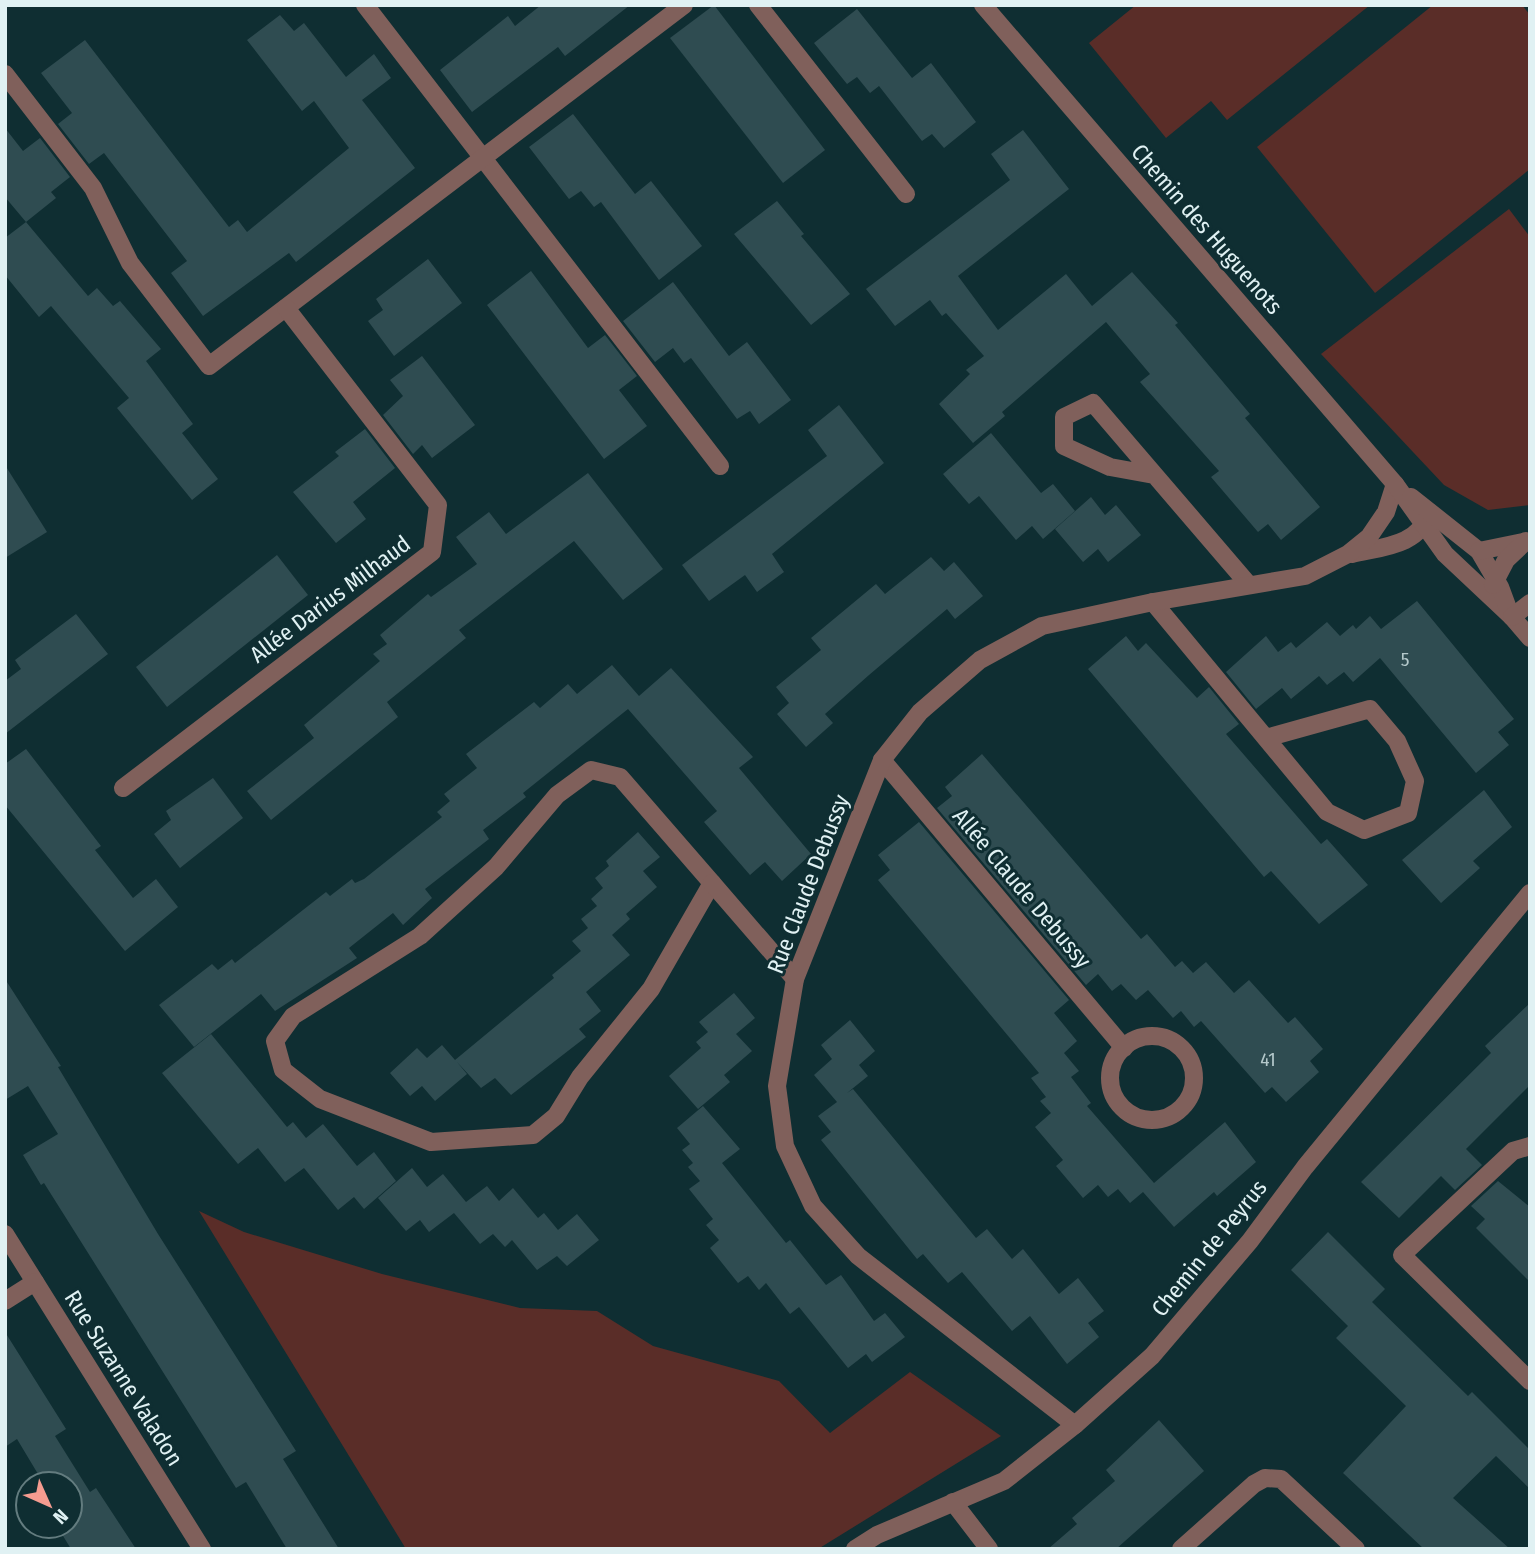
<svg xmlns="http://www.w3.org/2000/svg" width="1535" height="1554" font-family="'Fira Sans Condensed',sans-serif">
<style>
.green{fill:#5a2d28}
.building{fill:#2f4c51}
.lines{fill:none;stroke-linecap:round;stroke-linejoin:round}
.minor{stroke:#80605b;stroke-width:18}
.tertiary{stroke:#80605b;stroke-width:18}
.labels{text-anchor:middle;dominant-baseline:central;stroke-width:6;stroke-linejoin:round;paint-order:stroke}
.number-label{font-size:19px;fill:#b4c8ca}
.street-label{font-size:23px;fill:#e0f1f3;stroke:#0f2e32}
</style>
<rect width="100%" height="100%" fill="#0f2e32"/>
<g class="green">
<path d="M1136,5H1370L1227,120L1211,101L1166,138L1089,43Z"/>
<path d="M1433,5H1522L1530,15V169L1375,293L1257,147Z"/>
<path d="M1509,209L1530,237V505L1488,510L1444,485L1321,354Z"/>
<path d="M199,1211L244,1232L382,1274L520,1308L597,1311L653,1346L779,1381L830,1433L910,1372L1001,1436L818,1549H406Z"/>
</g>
<g class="building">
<path d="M541,5H630L565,56L558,47L472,112L440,70L508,16L515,26Z"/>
<path d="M714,5L825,150L783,183L670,38Z"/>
<path d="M857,9L912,78L931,63L976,122L944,148L932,134L922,141L879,86L870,93L857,77L847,84L814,43Z"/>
<path d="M280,15L294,31L304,23L346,77L374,54L391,78L362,100L415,168L296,262L289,253L203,316L171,273L187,261L104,153L89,164L58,124L72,113L41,73L85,40L229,227L238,220L247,232L349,148L314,101L302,111L247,40Z"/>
<path d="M573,114L635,194L651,181L702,246L659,280L601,202L594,207L581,191L569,199L529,147Z"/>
<path d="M5,128L23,151L40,138L70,177L51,192L56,198L26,222L5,197Z"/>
<path d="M1023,130L1069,189L958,276L998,330L1066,274L1092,306L1132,272L1178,323L1175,325L1250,414L1245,418L1320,507L1281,540L1268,524L1258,532L1211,477L1219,471L1140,382L1150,374L1106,322L1002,412L1005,416L973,443L939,404L970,374L966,370L984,356L946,313L942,316L930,300L895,326L866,289L1010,180L991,154Z"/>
<path d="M777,201L804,234L801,236L850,294L811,325L734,234Z"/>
<path d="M26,222L88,296L97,288L113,306L120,301L161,349L146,361L193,424L182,433L218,479L192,500L117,408L129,398L51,306L39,317L5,275V238Z"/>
<path d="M428,259L462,303L394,356L368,321L383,310L376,299Z"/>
<path d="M531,271L588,348L605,335L637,376L619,390L647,426L604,459L487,305Z"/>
<path d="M673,282L729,356L747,342L791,400L759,424L750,411L737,419L691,358L684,363L673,348L655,362L623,321Z"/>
<path d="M422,356L475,425L432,458L422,445L413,454L383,415L403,396L390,380Z"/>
<path d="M839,405L884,463L772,554L784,572L757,592L745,575L709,601L682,565L827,456L808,430Z"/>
<path d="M365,429L395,468L353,502L366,519L336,543L293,492L339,456L335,452Z"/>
<path d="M991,433L1041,493L1053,484L1075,511L1043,539L1032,526L1016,540L979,496L969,504L943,474Z"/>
<path d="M5,465L47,532L5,558Z"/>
<path d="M588,473L663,569L623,600L574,541L459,630L466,638L387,702L398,717L271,820L247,791L314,738L304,725L380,661L373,654L387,644L380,635L428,594L431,597L477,564L456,537L489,512L506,534Z"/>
<path d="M1091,497L1105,515L1116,505L1141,535L1108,562L1098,549L1083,562L1055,529Z"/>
<path d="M277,555L308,595L167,707L136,667Z"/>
<path d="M931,557L944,571L954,562L983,596L955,619L947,609L869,675L825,714L833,723L806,747L777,714L789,703L776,687L821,650L811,638L876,584L885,594Z"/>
<path d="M1417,601L1514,719L1498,732L1509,745L1476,773L1380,658L1353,682L1344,672L1327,685L1319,676L1291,699L1282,688L1256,709L1226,672L1266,636L1278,652L1291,642L1296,648L1327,622L1340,636L1353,625L1356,629L1370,616L1381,629Z"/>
<path d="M76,614L108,654L5,734V681L21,669L15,660Z"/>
<path d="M1126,636L1138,651L1146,643L1197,698L1209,687L1239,724L1226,734L1321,844L1327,839L1368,885L1319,924L1271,871L1264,877L1088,669Z"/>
<path d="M612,665L639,696L671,668L753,757L739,768L811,854L782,881L765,862L750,875L704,822L717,811L628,709L523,793L526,797L483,830L489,839L425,889L432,898L403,925L393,913L349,948L357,958L275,1011L261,994L194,1047L159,1005L212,964L218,970L232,959L235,963L326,892L330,896L352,879L355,883L364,879L442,817L437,812L450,801L444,794L477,768L466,754L534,702L540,708L568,684L577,694Z"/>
<path d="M26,749L101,846L95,850L133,898L156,879L178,907L125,951L5,805V764Z"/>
<path d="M982,754L1141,939L1147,934L1175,967L1182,961L1193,973L1206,962L1234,993L1249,980L1288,1023L1295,1017L1323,1049L1310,1061L1319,1072L1286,1102L1272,1087L1265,1093L1201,1021L1194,1027L1181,1011L1173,1018L1148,990L1136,1000L1121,984L1112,991L1098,974L1086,985L937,808L952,796L945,787Z"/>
<path d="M213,778L243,818L180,868L154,834L171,820L166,811Z"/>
<path d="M1484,790L1512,827L1473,861L1480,868L1441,903L1402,860Z"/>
<path d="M919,822L1069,1000L1054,1013L1077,1041L1064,1053L1079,1071L1071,1077L1091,1103L1087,1106L1154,1183L1225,1122L1256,1162L1217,1196L1214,1192L1174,1227L1143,1192L1130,1203L1118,1189L1108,1197L1098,1185L1083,1198L1056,1166L1063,1160L1035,1127L1051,1113L1040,1101L1046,1097L1031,1078L1039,1073L878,880L890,870L878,855Z"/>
<path d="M638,832L660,857L643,871L657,887L626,914L630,919L612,935L630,955L586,992L601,1011L579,1029L586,1037L511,1095L495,1078L481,1088L457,1062L467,1074L435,1101L422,1086L410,1096L390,1073L417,1048L427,1058L442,1045L455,1060L554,978L552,975L581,951L572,941L588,928L581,919L597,906L591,899L603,888L595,878L609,866L606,861Z"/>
<path d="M5,979L61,1066L58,1067L158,1234L296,1451L283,1459L339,1549H287L246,1482L236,1488L44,1183L41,1185L23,1155L58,1134L28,1086L5,1100Z"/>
<path d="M734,993L755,1018L736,1034L752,1051L724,1075L730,1082L698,1109L669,1076L701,1048L696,1042L708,1032L699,1022Z"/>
<path d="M1530,1003V1085L1466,1149L1482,1165L1455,1190L1441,1176L1399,1218L1361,1182L1491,1053L1485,1046Z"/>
<path d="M850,1020L875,1051L859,1065L868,1076L847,1093L853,1089L976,1238L987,1229L1012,1259L1023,1249L1059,1294L1078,1278L1104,1311L1088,1323L1099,1337L1067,1364L1030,1316L1012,1331L962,1272L948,1283L923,1254L917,1259L821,1140L831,1132L818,1116L837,1102L814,1075L832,1059L821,1045Z"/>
<path d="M211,1034L287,1127L293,1122L306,1138L323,1124L357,1166L374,1152L396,1181L364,1209L354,1197L338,1210L304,1168L285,1182L258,1148L238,1164L162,1073Z"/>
<path d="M703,1106L740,1149L722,1163L786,1243L790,1240L826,1285L841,1275L874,1321L885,1313L905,1337L872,1362L866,1354L848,1368L799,1307L790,1314L766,1283L759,1290L748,1276L738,1283L710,1248L719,1240L706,1225L713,1219L689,1189L700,1181L688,1167L693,1163L682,1150L690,1144L677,1128Z"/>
<path d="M412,1168L427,1187L443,1174L466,1202L487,1186L499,1201L513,1188L538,1218L544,1213L558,1230L577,1214L599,1240L567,1266L557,1256L537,1270L512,1240L505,1247L493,1234L480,1244L454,1213L429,1232L420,1220L406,1231L378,1198Z"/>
<path d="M1498,1181L1530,1207V1282L1476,1228L1485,1219L1471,1206Z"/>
<path d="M1328,1232L1385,1289L1372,1302L1468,1396L1472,1392L1530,1450V1489L1496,1456L1453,1498L1510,1549H1424L1343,1473L1406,1406L1336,1338L1348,1326L1291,1270Z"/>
<path d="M5,1332L66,1429L55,1436L90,1492L96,1488L136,1549H71L57,1526H70V1484H44L17,1439L5,1447Z"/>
<path d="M1159,1420L1204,1471L1116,1549H1048L1077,1524L1072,1518L1115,1481L1106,1470Z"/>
</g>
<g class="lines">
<g class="minor">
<path d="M365,5L720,466"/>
<path d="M758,5L906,194"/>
<path d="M5,74L93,188L130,263L209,366L684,5"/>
<path d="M1154,475L1110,467L1064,446V417L1093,403L1249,585"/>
<path d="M1352,554C1381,547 1420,546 1429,512"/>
<path d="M1153,602L1327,812L1364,830L1408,813L1415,781L1397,741L1370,709L1266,738"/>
<path d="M1512,617L1530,638"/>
<path d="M882,760L1124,1048"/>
<path d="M591,770L620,777L712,883L651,989L580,1077L556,1116L533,1135L431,1142L320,1099L283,1070L275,1041L293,1016L420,936L496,867L557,795Z"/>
<path d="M123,788L432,552L438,505L286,308"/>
<path d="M712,883L795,979"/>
<circle cx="1152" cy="1078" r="42"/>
<path d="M1530,1146L1513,1151L1402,1255L1530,1381"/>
<path d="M5,1234L202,1549"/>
<path d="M5,1301L35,1282"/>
<path d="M1075,1425L858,1256L813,1206L785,1146L777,1086L795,979L882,760L920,712L980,660L1042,626L1153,602L1305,576L1348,554L1369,537L1386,512L1395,484"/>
<path d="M953,1502L989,1549"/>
<path d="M855,1549L877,1535L1004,1481L1075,1425L1152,1356L1250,1241L1305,1167L1530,893"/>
<path d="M1181,1549L1254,1484L1265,1478L1281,1479L1356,1549"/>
</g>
<g class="tertiary">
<path d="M983,5L1395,484L1445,554L1512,617"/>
<path d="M1411,497L1479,551L1500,587L1510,614"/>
<path d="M1479,551L1523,542"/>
<path d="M1493,585L1506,560L1526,541"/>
<path d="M1512,617L1530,603"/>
</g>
</g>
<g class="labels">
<g class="number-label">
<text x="1405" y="659">5</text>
<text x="1268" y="1059">41</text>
</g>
<g class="street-label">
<text transform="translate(1207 229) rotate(49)">Chemin des Huguenots</text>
<text transform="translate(330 599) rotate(-37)">Allée Darius Milhaud</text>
<text transform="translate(808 884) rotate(-69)">Rue Claude Debussy</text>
<text transform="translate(1022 888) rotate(50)">Allée Claude Debussy</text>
<text transform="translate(1209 1248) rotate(-51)">Chemin de Peyrus</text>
<text transform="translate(124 1378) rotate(58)">Rue Suzanne Valadon</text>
</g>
</g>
<rect width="1535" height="1554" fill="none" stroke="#e0f1f3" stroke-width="14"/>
<g transform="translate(49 1505) rotate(135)"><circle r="33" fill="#0f2e32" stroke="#637c7f" stroke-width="2"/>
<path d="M0-5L12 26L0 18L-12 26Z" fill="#f59c90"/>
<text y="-10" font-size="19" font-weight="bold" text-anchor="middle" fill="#e0f1f3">N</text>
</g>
</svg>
